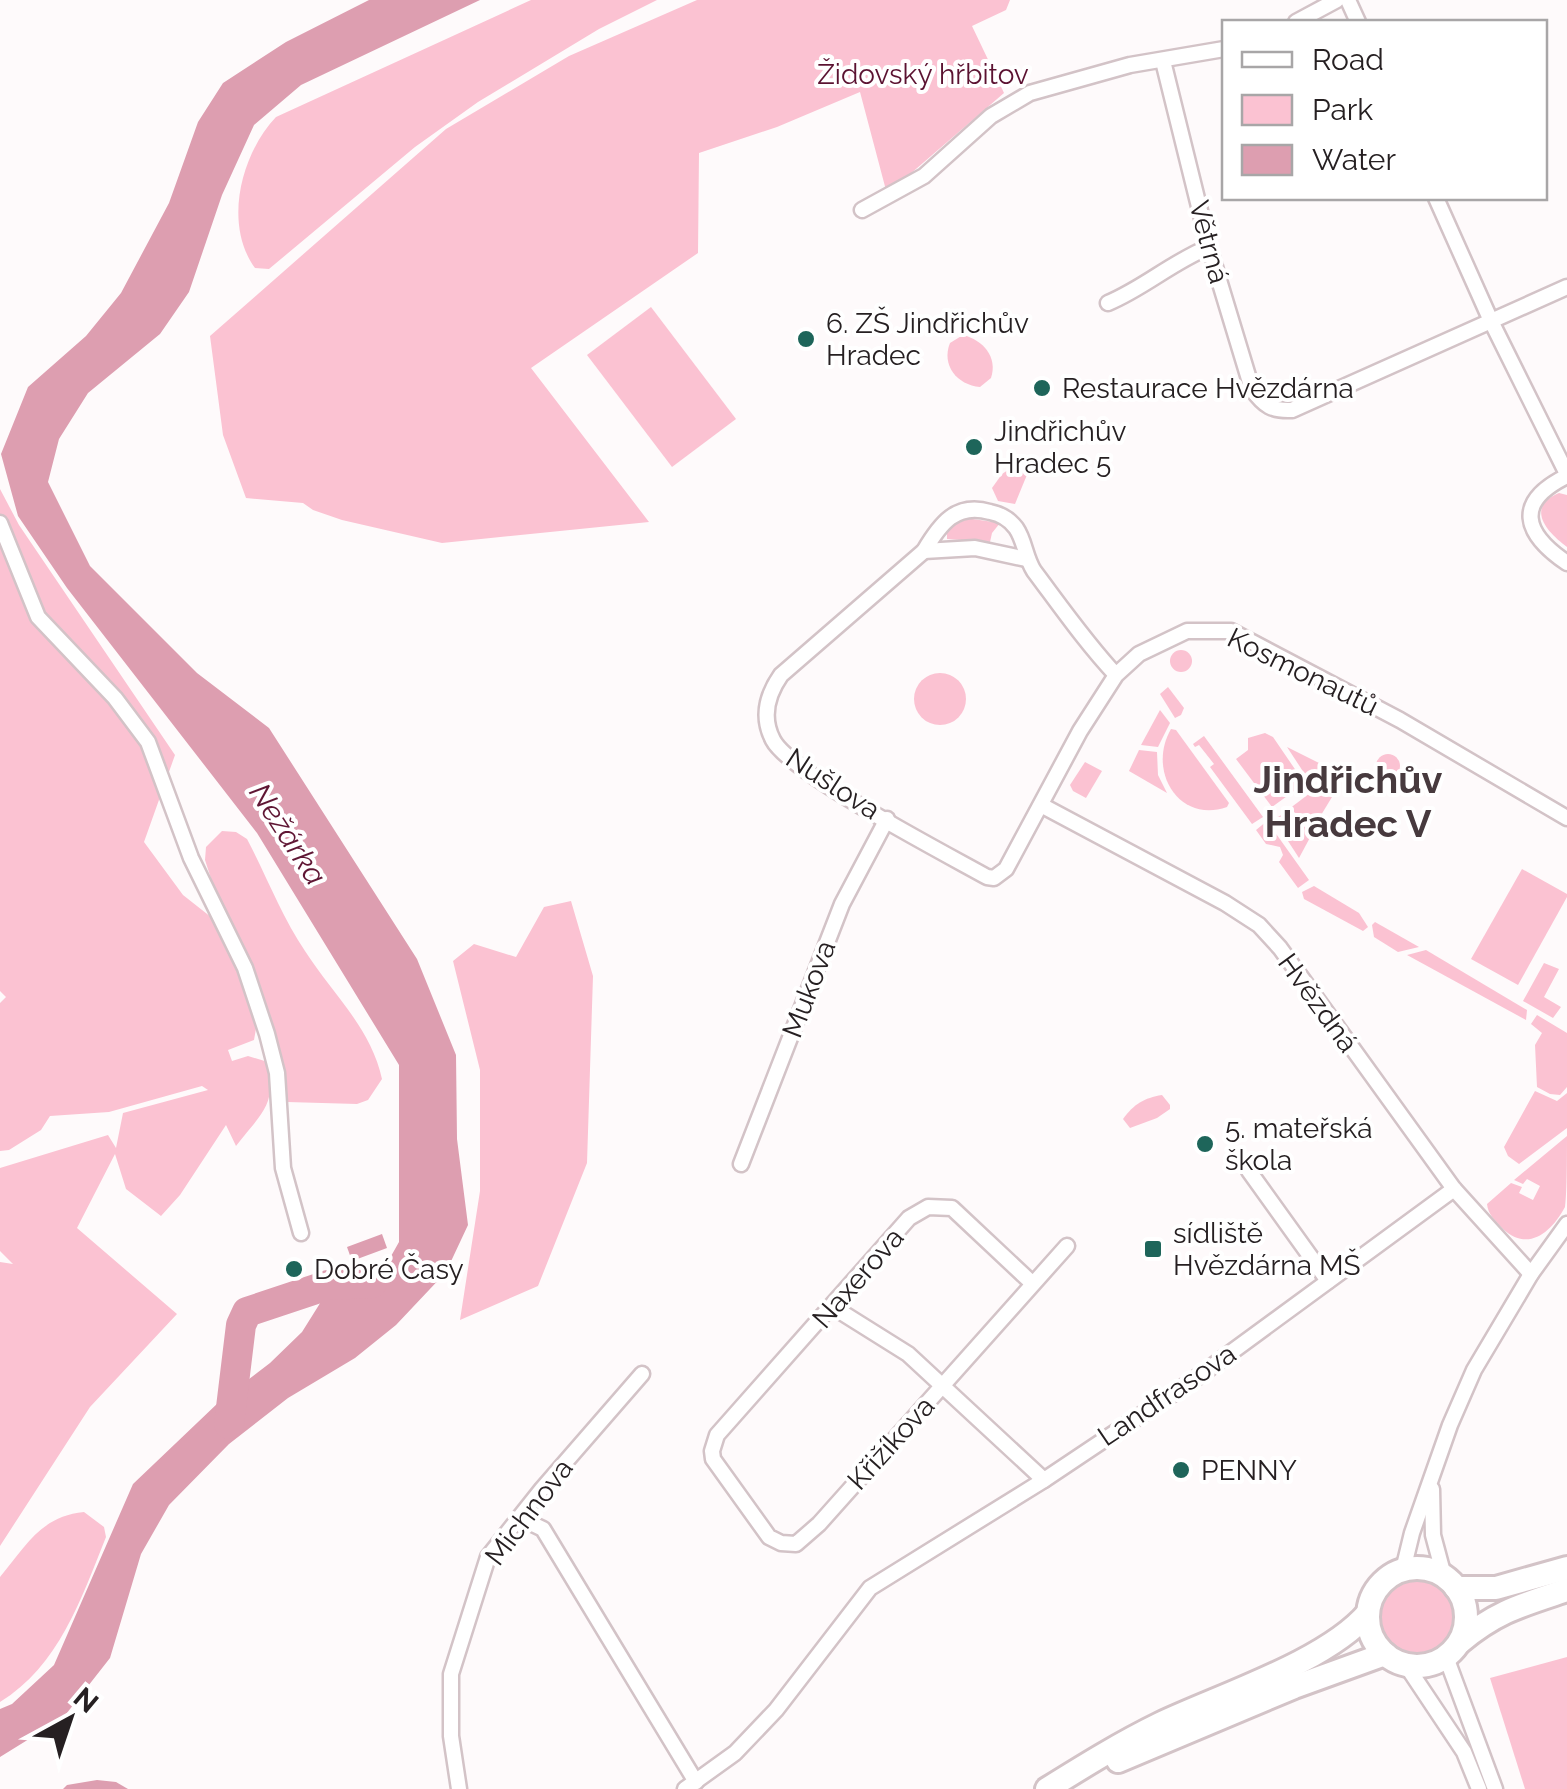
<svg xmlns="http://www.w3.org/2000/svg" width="1567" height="1789" font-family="Raleway,sans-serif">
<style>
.green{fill:#fbc2d2}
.water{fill:#dd9eb0}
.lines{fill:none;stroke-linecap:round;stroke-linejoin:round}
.river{stroke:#dd9eb0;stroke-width:30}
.street-casing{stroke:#d3c3c7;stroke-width:19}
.primary-casing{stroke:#d3c3c7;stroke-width:28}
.street{stroke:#fff;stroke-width:14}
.primary{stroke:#fff;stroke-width:22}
.poi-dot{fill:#1e655a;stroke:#fff;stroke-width:4}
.labels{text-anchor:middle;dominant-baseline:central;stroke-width:8;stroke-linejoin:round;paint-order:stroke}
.park-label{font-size:28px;fill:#5b1231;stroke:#fff}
.street-label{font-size:28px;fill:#262022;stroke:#fff}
.poi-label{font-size:28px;fill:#262022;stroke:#fff;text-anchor:start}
.water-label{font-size:30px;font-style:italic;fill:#5f1634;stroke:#fff}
.district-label{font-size:38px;font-weight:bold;fill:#473a3e;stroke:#fff}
</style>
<rect width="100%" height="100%" fill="#fefafb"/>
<g class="green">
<path d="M531,0H657L599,29L478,102L415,147L269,269L255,268C223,224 241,154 276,117Z"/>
<path d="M697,0H1010L1006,10L972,26L1004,93L887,194L860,92L777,127L699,153L698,253L531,368L649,522L442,543L342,520L313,510L303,503L246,498L223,435L210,336L446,129L569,56Z"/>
<path d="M651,307L736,419L672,467L587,355Z"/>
<path d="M963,335C983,340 998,357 991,378L980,387C957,385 941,365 950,343Z"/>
<path d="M1026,458L1031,465L1015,504L998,501L992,488L1002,474Z"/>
<path d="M0,489L19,525L175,755L144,842L183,895L216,921L244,983L257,1023L254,1040L228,1050L232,1061L248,1056L268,1062C277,1106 261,1113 236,1146L226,1125L180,1195L161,1216L126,1189L115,1154L77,1228L177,1314L90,1407L0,1546V1262L13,1264L0,1251V1168L108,1135L116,1148L123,1113L208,1090L202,1086L109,1112L50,1116L41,1130L9,1150L0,1151V1003L6,997L0,991Z"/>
<path d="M1559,493L1567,495V547C1548,533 1524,508 1559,493Z"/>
<path d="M966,518L1000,523L992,533L990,542L947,539V528Z"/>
<circle cx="1181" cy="661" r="11"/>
<circle cx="940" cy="699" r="26"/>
<path d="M1168,687L1184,708L1181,715L1175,718L1160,694Z"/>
<path d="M1160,710L1170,723L1158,747L1141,745Z"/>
<path d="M1171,729L1176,730L1229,803L1227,807C1178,824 1147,770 1171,729Z"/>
<path d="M1265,733L1273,737L1301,778V786L1272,807L1236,759L1248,750V738Z"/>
<path d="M1204,736L1263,817L1252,824L1210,767L1214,764L1199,745L1195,747L1193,744Z"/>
<path d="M1287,747L1323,765L1326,771L1308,779Z"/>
<path d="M1139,750L1157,752L1158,775L1167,793L1129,771Z"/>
<circle cx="1388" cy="766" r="12"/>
<path d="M1085,762L1102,771L1086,798L1073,791L1070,785Z"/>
<path d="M1318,787L1332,797L1315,825L1289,809Z"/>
<path d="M1283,814L1313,832L1299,858L1277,824L1278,817Z"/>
<path d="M1267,821L1309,880L1298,888L1279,862L1283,855L1280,847L1266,844L1256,830Z"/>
<path d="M222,831L236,832L247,839C266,875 282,917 305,951C332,993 371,1028 382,1079L368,1100L357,1104L287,1102L280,1057L257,980L217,897L205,860L206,847Z"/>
<path d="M1522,869L1567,894V897L1518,985L1471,959Z"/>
<path d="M1314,886L1359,913L1368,927L1363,931L1304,899L1302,892Z"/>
<path d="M571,901L593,976L587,1163L538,1286L460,1320L480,1191V1070L453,961L474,944L516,957L544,907Z"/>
<path d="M1375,922L1419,947L1398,952L1374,937L1372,925Z"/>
<path d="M1426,950L1527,1010L1526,1020L1407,955Z"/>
<path d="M1544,963L1559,969L1544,997L1561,1007L1553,1018L1523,1001Z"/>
<path d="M1537,1015L1567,1033V1087L1560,1095L1550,1094L1537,1087L1535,1045L1542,1033L1531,1024Z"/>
<path d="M1535,1091L1557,1101L1567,1093V1128L1519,1164L1508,1156L1504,1147Z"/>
<path d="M1162,1095L1170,1105V1109L1157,1118L1130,1128L1123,1119C1134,1104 1144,1098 1162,1095Z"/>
<path d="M1567,1136C1567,1153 1567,1194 1565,1207C1551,1233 1528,1252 1503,1229C1495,1220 1488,1215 1487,1204L1511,1183L1522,1187L1519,1193L1533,1200L1540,1186L1527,1179L1523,1184L1514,1180Z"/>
<path d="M84,1512L104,1527L106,1537C81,1599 59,1666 0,1702V1577C26,1546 41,1516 84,1512Z"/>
<circle cx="1417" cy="1617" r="37"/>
<path d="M1567,1657V1789H1525L1490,1678Z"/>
</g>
<g class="water">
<path d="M369,0H480L301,85L254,125L222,195L189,292L160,334L88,393L59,439L48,482L90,566L197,673L269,728L417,959L456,1055L457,1139L468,1225L446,1272L396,1325L355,1358L288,1398L229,1444L169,1505L141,1554L110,1658L63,1718L0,1757V1709L12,1704L54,1665L133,1484L219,1402L270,1363L302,1332L339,1273L386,1265L399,1242V1065L257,833L67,588L18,516L1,454L28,387L86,336L121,293L169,203L198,122L223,83L286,42Z"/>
<path d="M382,1234L387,1248L352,1261L347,1247Z"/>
<path d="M97,1780L116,1782L128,1789H63L67,1785Z"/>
</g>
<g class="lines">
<path class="river" d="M229,1424L241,1325L247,1312L328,1285L372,1283"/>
<g class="street-casing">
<g id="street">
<path d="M1348,0L1358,22"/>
<path d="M1296,22L1337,0"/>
<path d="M1163,61L1209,247L1252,389C1264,406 1272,411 1292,410L1567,287"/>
<path d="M1436,198L1491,321L1567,474"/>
<path d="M862,210L924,176L991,116L1030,93L1130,65L1224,49"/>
<path d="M1108,303C1144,288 1172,262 1209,247"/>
<path d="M1567,476C1514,502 1523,533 1567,563"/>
<path d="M0,523L38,617L115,698L148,742L191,858L245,968L267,1034L277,1073L283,1168L301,1233"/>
<path d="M924,551L975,548L1026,559"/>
<path d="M1116,675C1086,643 1061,607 1034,571C1025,557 1025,541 1016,528C1010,520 1000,514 990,512C956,502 940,524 924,551L781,675C767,695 761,717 773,740C790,773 946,854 987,877L994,878L1006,869L1080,731L1116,675L1139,654L1187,631H1231L1400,720L1567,818"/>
<path d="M1041,805L1225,903L1259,925L1280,948L1454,1189L1531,1274"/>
<path d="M741,1164L842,904L887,819"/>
<path d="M1249,1171L1328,1281"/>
<path d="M1033,1284L952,1208L928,1207L909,1218L717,1435L712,1451L713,1459L769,1537L781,1543L796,1544L819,1524L1067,1246"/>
<path d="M833,1307L908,1354L1044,1480"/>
<path d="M1432,1489L1433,1535L1444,1576"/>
<path d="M520,1518L543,1529L696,1782"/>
<path d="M1403,1570L1412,1533L1450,1425L1474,1370L1531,1274L1567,1224"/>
<path d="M1446,1657L1495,1789"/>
<path d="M1406,1665L1464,1752L1479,1789"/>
<path d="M459,1789L451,1736V1674L488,1557L542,1489L642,1374"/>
<path d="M685,1789L735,1753L776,1710L870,1588L1044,1480L1192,1381L1454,1189"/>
</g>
</g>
<g class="primary-casing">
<g id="primary">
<circle cx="1417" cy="1617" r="49"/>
<path d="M1456,1588H1496L1567,1568"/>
<path d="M1460,1642C1497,1611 1522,1605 1567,1590"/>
<path d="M1118,1761L1294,1687L1385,1654"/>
<path d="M1047,1789C1084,1766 1121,1743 1160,1724C1221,1695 1326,1662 1368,1613"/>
</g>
</g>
<use href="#street" class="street"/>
<use href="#primary" class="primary"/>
</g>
<g class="poi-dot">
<circle cx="806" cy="339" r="10"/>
<circle cx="1042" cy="388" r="10"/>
<circle cx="974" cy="447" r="10"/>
<circle cx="1205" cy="1144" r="10"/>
<rect x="1143" y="1239" width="20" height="20" rx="5"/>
<circle cx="294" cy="1269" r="10"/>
<circle cx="1181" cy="1470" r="10"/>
</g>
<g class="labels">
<g class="park-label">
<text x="923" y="74">Židovský hřbitov</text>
</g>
<g class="street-label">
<text transform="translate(1209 242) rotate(75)">Větrná</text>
<text transform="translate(1303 672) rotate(26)">Kosmonautů</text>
<text transform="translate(833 784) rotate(33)">Nušlova</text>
<text transform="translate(809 989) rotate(-69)">Mukova</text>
<text transform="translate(1318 1003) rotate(54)">Hvězdná</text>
<text transform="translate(858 1278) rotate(-49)">Naxerova</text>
<text transform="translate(1167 1395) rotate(-34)">Landfrasova</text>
<text transform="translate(891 1443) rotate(-48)">Křižíkova</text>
<text transform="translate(529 1512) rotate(-53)">Michnova</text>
</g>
<g class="poi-label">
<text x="826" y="323">6. ZŠ Jindřichův<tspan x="826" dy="32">Hradec</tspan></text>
<text x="1062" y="388">Restaurace Hvězdárna</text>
<text x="994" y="431">Jindřichův<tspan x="994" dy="32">Hradec 5</tspan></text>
<text x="1225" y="1128">5. mateřská<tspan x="1225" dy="32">škola</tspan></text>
<text x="1173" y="1233">sídliště<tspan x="1173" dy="32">Hvězdárna MŠ</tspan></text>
<text x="314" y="1269">Dobré Časy</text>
<text x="1201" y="1470">PENNY</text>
</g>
<g class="water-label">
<text transform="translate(288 834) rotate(57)">Nežárka</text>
</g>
<g class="district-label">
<text x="1348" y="779">Jindřichův<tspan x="1348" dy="44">Hradec V</tspan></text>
</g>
</g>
<rect x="1222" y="20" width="325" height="180" fill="#ffffff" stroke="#a8a6a7" stroke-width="2.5"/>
<rect x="1242" y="52" width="50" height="15" fill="#ffffff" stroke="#a8a6a7" stroke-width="2.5"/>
<text x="1312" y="70" font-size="30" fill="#262022">Road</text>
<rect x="1242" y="95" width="50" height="30" fill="#fbc2d2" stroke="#a8a6a7" stroke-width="2.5"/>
<text x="1312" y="120" font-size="30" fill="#262022">Park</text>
<rect x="1242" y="145" width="50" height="30" fill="#dd9eb0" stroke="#a8a6a7" stroke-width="2.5"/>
<text x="1312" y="170" font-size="30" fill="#262022">Water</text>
<g transform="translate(70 1719) rotate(40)" stroke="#ffffff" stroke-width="8" paint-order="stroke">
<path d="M0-8L18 38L0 25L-18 38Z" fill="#262022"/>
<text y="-15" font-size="28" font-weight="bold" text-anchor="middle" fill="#262022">N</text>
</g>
</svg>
